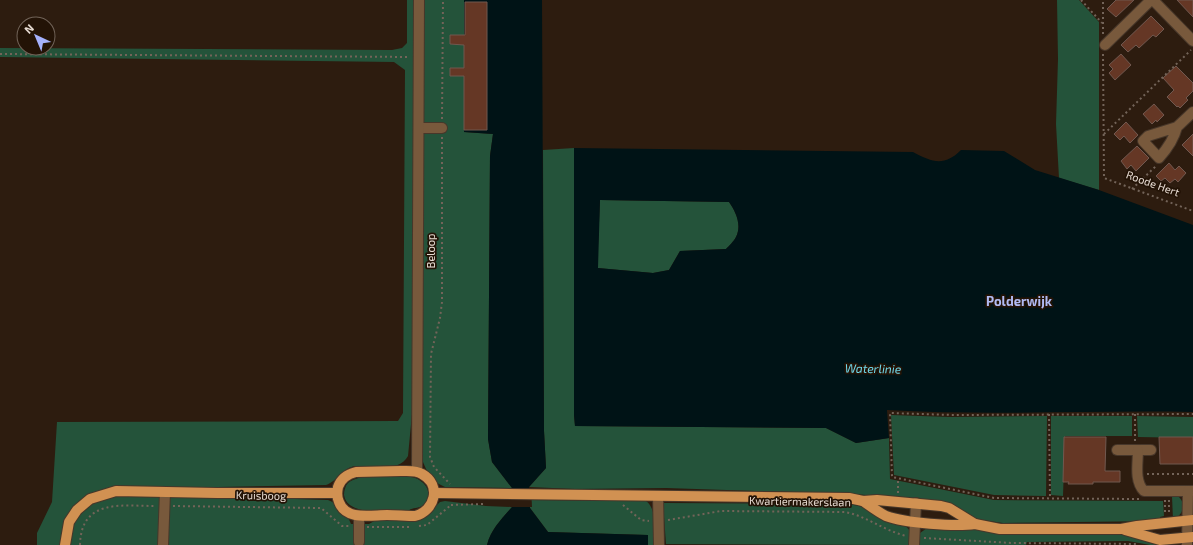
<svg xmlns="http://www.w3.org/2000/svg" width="1193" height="545" font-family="'Exo 2',sans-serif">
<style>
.green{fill:#24533a}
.water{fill:#001316;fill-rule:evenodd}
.pier{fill:#2d1c0f}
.building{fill:#653725;stroke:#71584f}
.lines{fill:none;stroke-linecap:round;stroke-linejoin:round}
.minor-casing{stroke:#47372a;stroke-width:12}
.major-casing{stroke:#47372a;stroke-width:12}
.path{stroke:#736459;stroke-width:2;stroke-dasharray:2 3;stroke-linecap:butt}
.minor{stroke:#78593c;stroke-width:10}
.major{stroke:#d19152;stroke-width:10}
.labels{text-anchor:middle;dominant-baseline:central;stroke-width:3.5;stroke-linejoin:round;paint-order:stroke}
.street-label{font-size:11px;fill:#e7dbd2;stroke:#231306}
.water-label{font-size:12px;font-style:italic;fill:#71dbee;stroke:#231306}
.quarter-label{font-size:13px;font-weight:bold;fill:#b1bbf3;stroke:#231306}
</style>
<rect width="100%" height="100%" fill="#2d1c0f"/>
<g class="green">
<path d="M407,0H415L412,414L408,456C399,473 373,465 356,466C343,467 338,481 326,485L115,489L89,496L62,545H37V533L52,502L57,422L398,421L403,413L405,70L394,62L0,57V48L392,50L402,48L407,43Z"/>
<path d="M423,0H464V132L493,134L490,156L488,439L492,462L512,488L445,487L437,483L426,469L423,462L421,423Z"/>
<path d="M1057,0H1079L1099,22V190L1059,178L1056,124L1058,59Z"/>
<path d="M574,148V415L575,426L826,428L856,443L889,438L890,479L994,500L1163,501L1164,516L1160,517V521L1003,523L975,519L944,502L854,494L666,488L575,489L529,487L546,468L544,431L543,150Z"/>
<path d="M600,200L729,202C736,212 742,225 736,237C734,241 729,246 726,249L680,251L669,270L653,273L597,268Z"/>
<path d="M891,415L950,417L1047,416L1046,496L994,495L894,475Z"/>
<path d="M1051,416H1132V436H1065L1063,496L1051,495Z"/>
<path d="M1137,416L1193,417V438L1138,437Z"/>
<path d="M364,475H410L411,477C425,479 436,495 422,506C417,509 411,507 407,512C391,511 347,517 344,495C344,491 345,486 348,483C352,479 359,479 364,475Z"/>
<path d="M169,495L328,500C337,503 348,515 351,524H369L376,520H413L423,519L440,502L445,501L486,506L512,507C502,519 491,529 487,545H68L73,520L95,500L112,496Z"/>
<path d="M1172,496H1178C1187,504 1183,515 1173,520Z"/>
<path d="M530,500L646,501C658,510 654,532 654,545H648L647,535L548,532L530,508Z"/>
<path d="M663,503L849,504L868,508L904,524L910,531L909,545L666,544Z"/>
<path d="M930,526L979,530L1000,534L1123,535L1135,536L1161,543V545H1150L1128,541L1027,542L1026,545H918L920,533Z"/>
</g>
<g class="water">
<path d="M464,0H542L544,431L546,468L529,487L530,508L548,532L648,535V545H487C491,529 502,519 512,507V488L492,462L488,439L490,156L493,134L464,132Z"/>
<path d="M574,148L913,152C932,162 944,167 961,150L1004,151L1035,170L1099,190L1193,225V412C1091,410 989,416 887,410L889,438L856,443L826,428L575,426L574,415ZM600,200L729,202C736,212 742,225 736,237C734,241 729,246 726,249L680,251L669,270L653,273L598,268Z"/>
</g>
<path class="pier" d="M510,488H531L532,507H510Z"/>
<g class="building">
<path d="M1116,0H1134L1116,17L1107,9Z"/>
<path d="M1177,0H1193V17Z"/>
<path d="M465,2H487V130H464V76H450V68H464V45L450,44V35H465Z"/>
<path d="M1151,16L1164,29L1156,37L1153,35L1139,48L1136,45L1128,52L1121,45Z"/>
<path d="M1121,54L1131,65L1115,80L1109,73L1113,69L1109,65Z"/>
<path d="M1176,66L1193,83V91L1186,98L1188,100L1180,108L1178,106L1177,107L1167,97L1174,90L1163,78Z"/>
<path d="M1154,104L1164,115L1157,122L1156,120L1152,124L1143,114Z"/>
<path d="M1126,122L1138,135L1130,143L1124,136L1120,140L1114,134Z"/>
<path d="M1193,134V156L1182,145Z"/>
<path d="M1137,146L1149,158L1136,171L1131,165L1127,169L1121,161Z"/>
<path d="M1169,163L1175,170L1179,166L1186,173L1178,182L1175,179L1170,183L1165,178L1161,181L1156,176Z"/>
<path d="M1064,437H1106L1105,471H1120V482H1093V484H1068L1069,482H1063Z"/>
<path d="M1159,437H1193V464H1160Z"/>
</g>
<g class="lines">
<g class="minor-casing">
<g id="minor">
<path d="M1153,0L1193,41"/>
<path d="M1105,45L1151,0"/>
<path d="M1177,127C1174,139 1167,149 1159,158L1143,141L1148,136L1177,127L1193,112"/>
<path d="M419,128H442"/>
<path d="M1117,450H1151"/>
<path d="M1138,450C1138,463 1134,481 1144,491H1193"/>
<path d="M417,471L419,0"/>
<path d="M658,496L659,545"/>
<path d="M359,542V516"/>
<path d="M163,545L165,492"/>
<path d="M914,545L916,503"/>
<path d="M1187,545L1188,491"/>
</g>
</g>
<g class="major-casing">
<g id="major">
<path d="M401,471C408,471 416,470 422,474C442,485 435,511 415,516C406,516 396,515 387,515C371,515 346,521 339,502C337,498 337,492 338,487C341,478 348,474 356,472Z"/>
<path d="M435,493L849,498L863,501L877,500L941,506L949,508L975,524L1000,529H1121L1137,526L1193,520"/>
<path d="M863,501C870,506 878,512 886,516C905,523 955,527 975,524"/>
<path d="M1125,530L1160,540L1193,537"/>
<path d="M65,545L69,522L77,510L90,499L116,491L217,493H337"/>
</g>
</g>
<g class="path">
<path d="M1081,0L1102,23"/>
<path d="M1103,34V0"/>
<path d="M0,54L410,57"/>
<path d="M1103,54L1104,178L1193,211"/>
<path d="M442,119L443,0"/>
<path d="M1104,134L1191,50"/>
<path d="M442,137V302L440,318L431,354L430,457L434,467L450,484"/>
<path d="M1132,189L1156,166"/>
<path d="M1049,414L1050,498"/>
<path d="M1135,441V414"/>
<path d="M1147,474H1193"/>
<path d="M898,493V478"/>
<path d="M1139,499L994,498L892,477L890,413L953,415L1193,414"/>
<path d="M1165,500V514"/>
<path d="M1169,500V514"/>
<path d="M451,505L483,504"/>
<path d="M623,505L641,520L649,521"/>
<path d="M173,506L321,508L342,526H351"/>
<path d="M668,520L721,511L845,512C866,516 883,530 906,536"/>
<path d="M419,526L427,525L451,505"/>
<path d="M367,527H411"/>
<path d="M924,538L1012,543L1137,544"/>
<path d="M80,545C81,498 122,506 155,506"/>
</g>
<use href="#minor" class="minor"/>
<use href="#major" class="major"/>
</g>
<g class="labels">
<g class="street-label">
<text transform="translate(1153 183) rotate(20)">Roode Hert</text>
<text transform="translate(430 251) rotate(-90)">Beloop</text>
<text transform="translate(261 495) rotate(1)">Kruisboog</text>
<text transform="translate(800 501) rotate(1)">Kwartiermakerslaan</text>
</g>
<g class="water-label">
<text transform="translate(873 368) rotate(1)">Waterlinie</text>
</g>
<g class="quarter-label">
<text x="1019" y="301">Polderwijk</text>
</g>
</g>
<g transform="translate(36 36) rotate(316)"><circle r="19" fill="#231306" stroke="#716358"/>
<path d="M0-3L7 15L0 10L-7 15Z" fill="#a5b1fc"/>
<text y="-6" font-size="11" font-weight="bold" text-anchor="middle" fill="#e7dbd2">N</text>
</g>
</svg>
